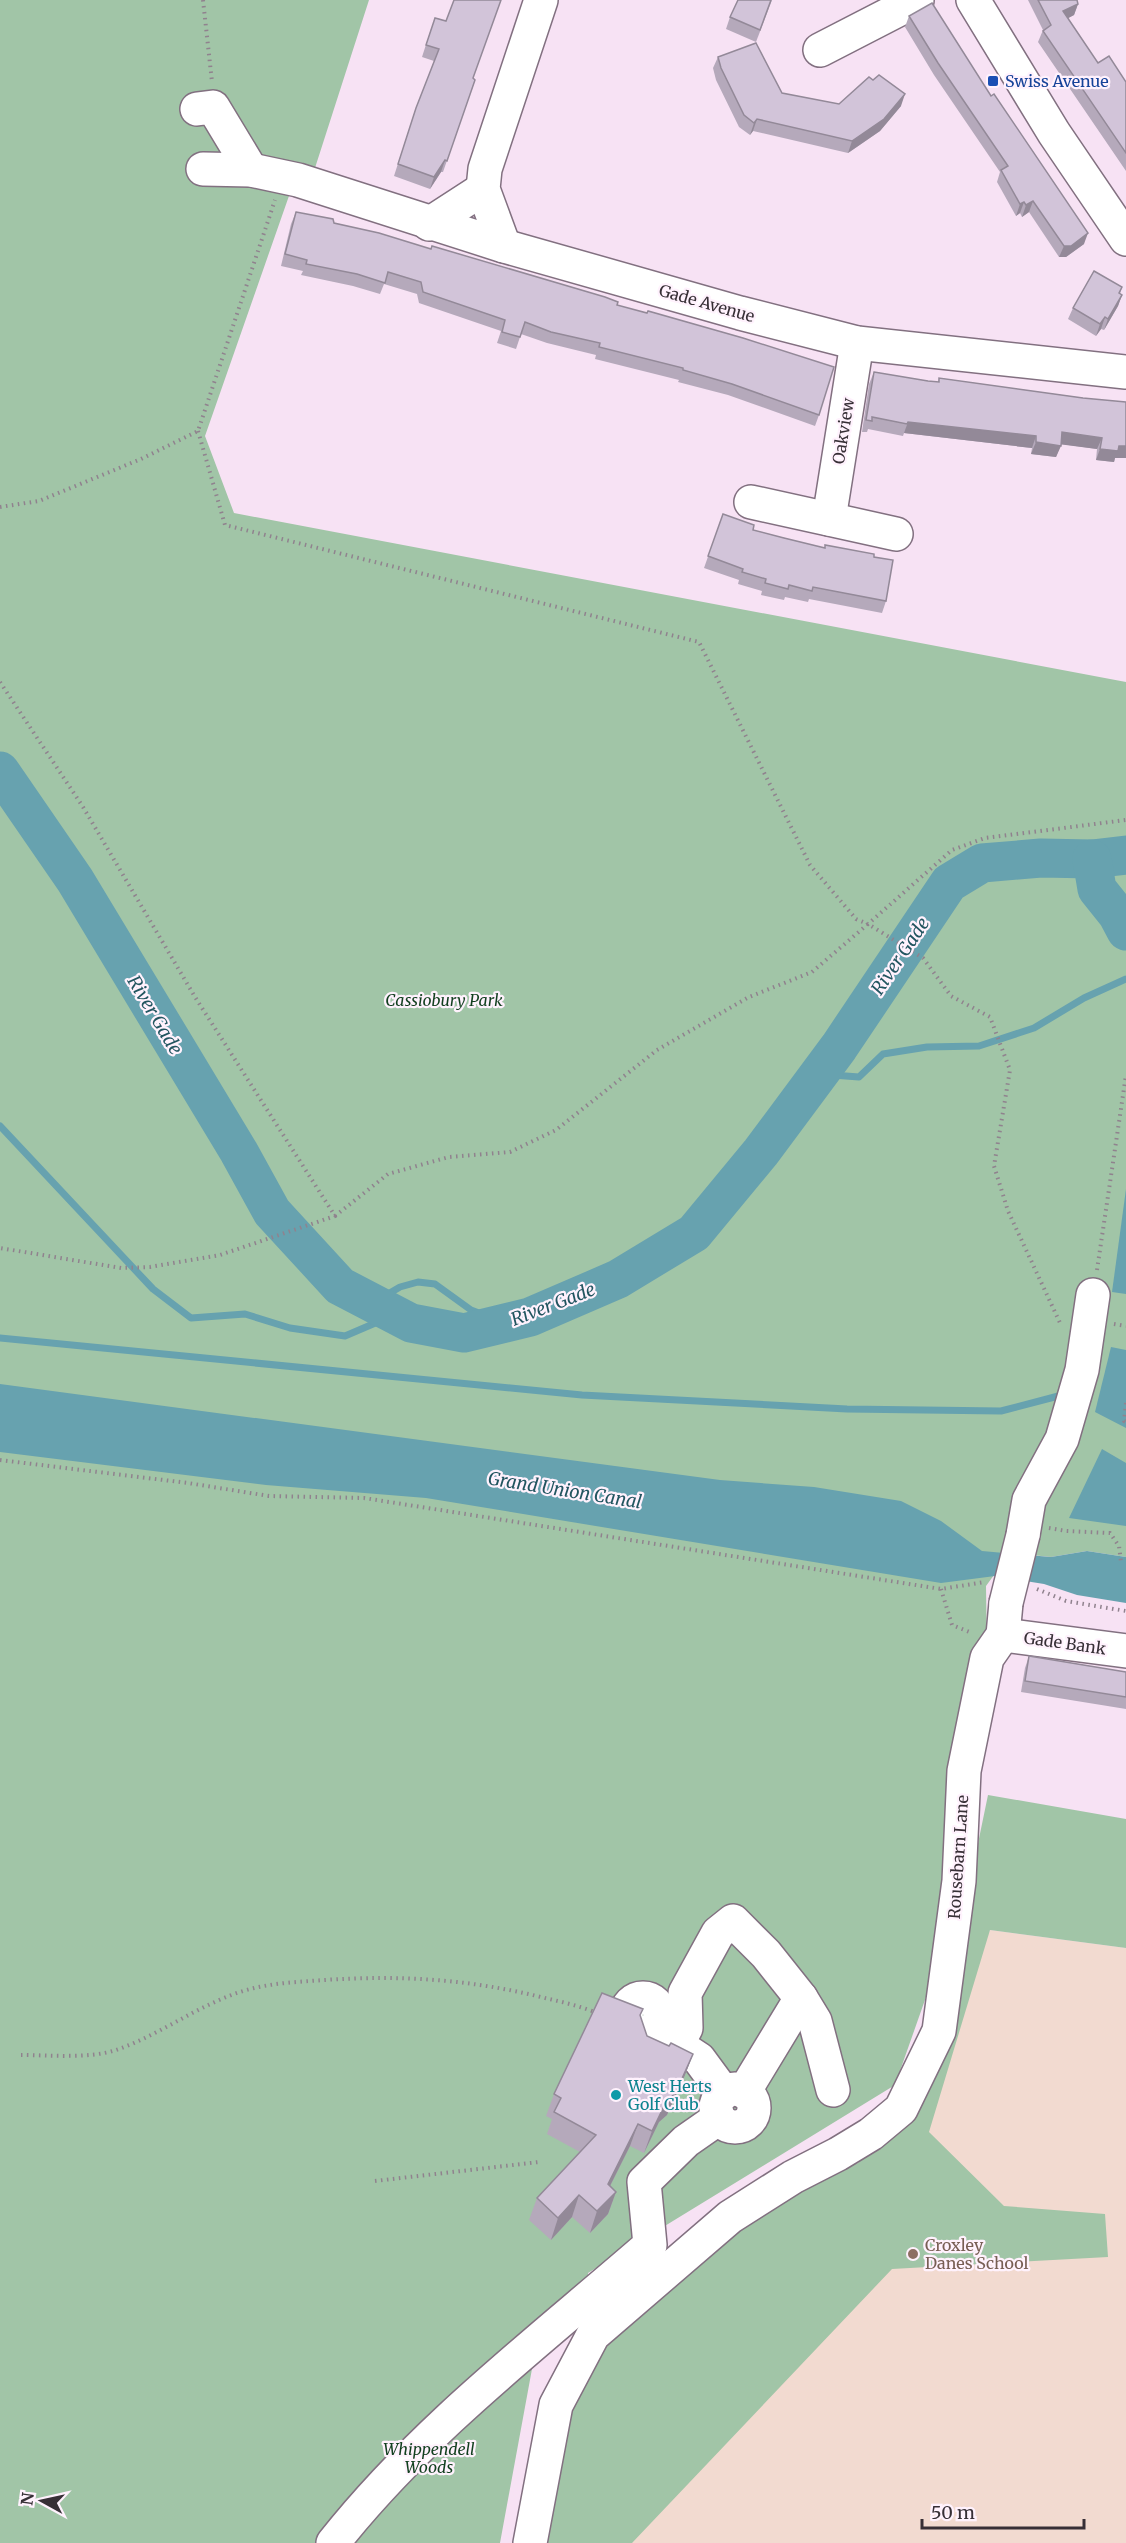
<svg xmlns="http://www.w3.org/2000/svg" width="1126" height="2543" font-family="Merriweather,serif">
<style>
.education{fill:#f2dad0}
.green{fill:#a1c5a7}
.water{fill:#67a2af}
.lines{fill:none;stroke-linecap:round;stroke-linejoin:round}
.stream{stroke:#67a2af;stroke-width:7}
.river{stroke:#67a2af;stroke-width:39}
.minor-casing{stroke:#827080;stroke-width:36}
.path{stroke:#90828e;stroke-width:4;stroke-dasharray:1.5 4.5;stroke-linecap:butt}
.minor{stroke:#fff;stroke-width:33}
.minor-bridge-casing{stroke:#827080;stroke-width:36;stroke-linecap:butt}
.minor-bridge{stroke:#fff;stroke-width:33}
.wall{fill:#b5a9bb}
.shaded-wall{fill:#938998}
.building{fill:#d2c4d9;stroke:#938998;stroke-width:1.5}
.transit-dot{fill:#1a4fb4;stroke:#fff2fd;stroke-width:2}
.culture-dot{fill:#0f9aa8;stroke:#fff2fd;stroke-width:2}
.education-dot{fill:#8d6e63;stroke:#fff2fd;stroke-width:2}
.labels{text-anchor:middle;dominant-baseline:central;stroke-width:4.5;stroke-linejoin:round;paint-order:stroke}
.transit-label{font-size:16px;fill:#164399;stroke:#fff2fd;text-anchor:start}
.street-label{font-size:16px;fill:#372f36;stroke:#fff2fd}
.park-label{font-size:16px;font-style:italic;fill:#113f1e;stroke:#fff2fd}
.culture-label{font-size:16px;fill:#0d838f;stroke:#fff2fd;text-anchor:start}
.education-label{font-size:16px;fill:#785e54;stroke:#fff2fd;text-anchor:start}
.water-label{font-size:18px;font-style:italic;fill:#225560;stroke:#fff2fd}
</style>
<rect width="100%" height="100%" fill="#f7e2f4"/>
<path class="education" d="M990,1930L1126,1948V2543H524L800,2185L858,2163L887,2135Z"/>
<g class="green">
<path d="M0,0H369L314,171L290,193L205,436L234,513L1126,682V1557L1087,1551L1051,1557L1010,1553L986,1586L987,1658L926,1997L895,2085L588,2273L595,2311L534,2358L500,2543H0Z"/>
<path d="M988,1795L1126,1819V1948L990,1930L929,2132L1004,2206L1105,2214L1108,2257L892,2269L632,2543H524L564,2384L652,2292L800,2185L858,2163L887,2135L952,1969Z"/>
</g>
<g class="water">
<path d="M1126,1189V1294L1112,1292Z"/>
<path d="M1111,1347L1126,1350V1428L1095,1412Z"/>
<path d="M0,1384L720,1480L814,1487L901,1501L941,1521L982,1551L1051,1557L1087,1551L1126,1557V1603L1077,1595L1044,1584L995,1576L941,1583L426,1498L266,1485L0,1452Z"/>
<path d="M1102,1449L1126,1463V1526L1069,1518Z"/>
</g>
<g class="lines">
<g class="stream">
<path d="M819,1074L859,1077L883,1054L927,1047L979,1046L1034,1028L1084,998L1126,979"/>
<path d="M0,1126L153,1289L191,1318L245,1314L290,1328L345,1336L394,1315"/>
<path d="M371,1304L400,1287L418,1282L435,1284L471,1310L505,1323"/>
<path d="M0,1338L582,1395L847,1409L1001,1411L1066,1394"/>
</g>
<g class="river">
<path d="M0,771L75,880L239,1152L272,1212L340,1286L411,1323L464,1333L530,1317L618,1279L694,1233L761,1152L839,1047L949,883L982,863L1041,858L1092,859L1126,855"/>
<path d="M1092,859L1097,889L1117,914L1126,931"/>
</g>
<g class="minor-casing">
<g id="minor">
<path d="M973,0L1054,133L1126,239"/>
<path d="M820,50L917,0"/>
<path d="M197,109L213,107L251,170"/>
<path d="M203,169L251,170L298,180L504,246L740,313L857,343L1126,372"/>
<path d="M429,224L483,189"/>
<path d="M504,246L483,189L485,169L541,0"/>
<path d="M751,502L896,534"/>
<path d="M829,519L857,343"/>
<path d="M1023,1535L1029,1500L1062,1439L1082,1370L1093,1295"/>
<path d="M1003,1635L1126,1651"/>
<path d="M801,1998L815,2021L833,2090"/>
<circle cx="643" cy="2015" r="17"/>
<path d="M661,2034L699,2059L724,2093"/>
<path d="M677,2045L686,2028L685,1993L718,1933L733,1921L766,1954L801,1998L744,2092"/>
<circle cx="735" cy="2108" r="19"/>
<path d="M333,2543C423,2429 541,2340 650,2245L644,2182L686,2141L719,2118"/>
<path d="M530,2543L556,2405L593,2335L730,2217L793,2177L838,2154L871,2134L901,2109L939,2031L959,1881L964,1771L987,1658L1003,1635L1006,1603"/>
</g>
</g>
<g class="path">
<path d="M203,0L212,82"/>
<path d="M198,431L225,525L699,642L810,865L856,919L868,924L952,850L985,838L1126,820"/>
<path d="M0,507L39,501L141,459L198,431L275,200"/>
<path d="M0,682L83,807L195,997L335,1216L220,1255L150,1267L121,1268L0,1248"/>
<path d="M335,1216L388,1174L449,1157L510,1152L556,1130L657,1050L749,997L812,972L868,924L923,958L951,996L990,1017L1010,1070L994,1166L1008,1211L1061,1325"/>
<path d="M1097,1270L1126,1075"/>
<path d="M1114,1324L1126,1326"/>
<path d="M1126,1403L1124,1421L1126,1422"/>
<path d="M0,1460L188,1483L269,1496L364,1498L941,1589L985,1582"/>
<path d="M1049,1528L1066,1531L1110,1533L1119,1546L1121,1562"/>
<path d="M941,1589L952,1625L972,1633"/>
<path d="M1037,1589L1066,1601L1126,1611"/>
<path d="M21,2055C49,2055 89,2059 116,2050C160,2035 198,2005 243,1991C269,1983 297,1982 324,1980C402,1975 469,1979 545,1998C562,2002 580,2006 597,2013"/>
<path d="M375,2181L539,2162"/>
</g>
<use href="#minor" class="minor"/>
<g class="minor-bridge-casing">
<path id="minor-bridge" d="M1006,1603L1023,1535"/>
</g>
<use href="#minor-bridge" class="minor-bridge"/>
</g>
<g class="wall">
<path d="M772,0L756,42L726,29L730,17Z"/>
<path d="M1028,0H1077L1078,4L1074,15L1068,18L1098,63L1126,82V171L1038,42L1043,30Z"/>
<path d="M909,16L1084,244L1066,257H1059L1029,212L1022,217L1020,213L1016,216L997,182L1000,172L934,75L905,27Z"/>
<path d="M446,21L473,78L475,80L443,172H441L430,189L394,176L412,120L434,61L422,57L431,29Z"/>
<path d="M718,57L782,93L839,104L901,106L880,131L848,153L753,131L750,135L739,127L716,80L713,68Z"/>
<path d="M296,212L334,223L431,249L617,305L819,415L815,426L728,395L678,382L679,380L595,359L596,355L547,343L521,334L516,349L497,343L501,331L419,303L417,294L384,284L380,294L353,286L301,275L303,271L281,266L291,224Z"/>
<path d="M1122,287L1120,294L1122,295L1118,306L1104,330L1101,329L1096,336L1068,319L1073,308Z"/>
<path d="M874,372L928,381L938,382L939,378L1083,398L1115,458L1114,462L1096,460L1097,449L1061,444L1056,457L1031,454L1032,448L904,433L903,436L868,429L867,432H862L869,384Z"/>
<path d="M723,514L753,530L824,548L874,557L886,601L882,613L809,599L808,602L785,597L784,600L761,595L762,591L738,584L739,580L704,568Z"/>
<path d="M1029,1656L1126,1672V1709L1021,1692L1025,1668Z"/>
<path d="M643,2009L640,2016L647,2036L669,2046L693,2054L685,2075L667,2115L659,2122L644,2153L630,2146L610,2186L616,2192L608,2214L590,2233L572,2217L551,2240L529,2220L537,2198L580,2152L547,2134L552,2119L546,2116L554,2094Z"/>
</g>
<g class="shaded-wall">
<path d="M1078,4L1074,15L1059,23L1063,11Z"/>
<path d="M905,94L901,106L880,131L848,153L852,141Z"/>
<path d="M757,119L753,131L750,135L754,123Z"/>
<path d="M445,160L441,172L430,189L434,177Z"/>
<path d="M1033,201L1029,212L1022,217L1026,205Z"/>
<path d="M1024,202L1020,213L1016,216L1020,204Z"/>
<path d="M1088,233L1084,244L1066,257H1059L1064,246Z"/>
<path d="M1122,295L1118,306L1104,330L1108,319Z"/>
<path d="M1105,317L1101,329L1096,336L1100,324Z"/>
<path d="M908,422L1036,436L1032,448L904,433Z"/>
<path d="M1062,432L1102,438L1097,449L1058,444Z"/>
<path d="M1036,442L1061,446L1056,457L1031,454Z"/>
<path d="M1119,446H1126V458H1115L1114,462L1096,460L1100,449Z"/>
<path d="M693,2054L685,2075L667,2115L659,2122L644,2153L652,2131L667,2100Z"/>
<path d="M638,2124L630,2146L600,2206L608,2184Z"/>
<path d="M616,2192L608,2214L590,2233L597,2211Z"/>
<path d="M579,2195L572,2217L551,2240L558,2218Z"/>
</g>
<g class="building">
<path d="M454,0H501L473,78L475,80L447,161L445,160L434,177L398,164L416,108L439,49L426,45L435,18L446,21Z"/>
<path d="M738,0H771L760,30L730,17Z"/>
<path d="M1038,0H1077L1078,4L1063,11L1098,63L1109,56L1126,82V153L1043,31L1051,25Z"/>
<path d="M932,3L991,96L994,94L1088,233L1071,246H1064L1033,201L1026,205L1024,202L1020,204L1001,170L1008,166L938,63L909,16Z"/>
<path d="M756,43L782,93L839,104L869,77L873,80L879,75L905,94L884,119L852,141L757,119L754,123L744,115L721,68L718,57Z"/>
<path d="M296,212L333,219L334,223L379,233L431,249L432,246L605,297L618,302L617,305L647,313L648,311L743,338L834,367L819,415L732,384L683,370V368L599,347L600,343L551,332L525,322L520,337L502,332L505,320L423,292L421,282L388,272L385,283L357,274L306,264L307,260L285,254Z"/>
<path d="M1094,271L1122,287L1119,293L1122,295L1108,319L1105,317L1100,324L1073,308Z"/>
<path d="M874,372L928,381L939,382V378L1083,398L1126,402V446H1119L1118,451L1100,449L1102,438L1062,432L1061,446L1036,442V436L908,422L907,424L872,417V421L866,420Z"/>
<path d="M723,514L754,525L753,530L784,538L825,548V545L874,554V557L893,560L886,601L813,587L812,591L789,585L788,589L765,583L766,579L742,572L743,569L708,556Z"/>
<path d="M1029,1656L1126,1672V1697L1025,1681Z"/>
<path d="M602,1993L643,2009L640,2015L647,2036L669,2046L671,2043L693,2054L675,2094L667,2100L652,2131L638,2124L608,2184L616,2192L597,2211L579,2195L558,2218L537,2198L596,2135L554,2112L561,2098L554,2094Z"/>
</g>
<rect class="transit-dot" x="987" y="75" width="12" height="12" rx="3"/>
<circle class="culture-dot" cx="616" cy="2095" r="6"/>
<circle class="education-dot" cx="913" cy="2254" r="6"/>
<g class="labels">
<g class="transit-label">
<text x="1005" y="81">Swiss Avenue</text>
</g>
<g class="street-label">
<text transform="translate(707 303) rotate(16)">Gade Avenue</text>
<text transform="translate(843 431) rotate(-81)">Oakview</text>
<text transform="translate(1065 1643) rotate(8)">Gade Bank</text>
<text transform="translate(958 1857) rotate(-86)">Rousebarn Lane</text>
</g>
<g class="park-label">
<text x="444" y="1000">Cassiobury Park</text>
<text x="429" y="2449">Whippendell<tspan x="429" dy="18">Woods</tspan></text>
</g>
<g class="culture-label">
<text x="628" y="2086">West Herts<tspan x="628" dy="18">Golf Club</tspan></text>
</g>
<g class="education-label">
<text x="925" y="2245">Croxley<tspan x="925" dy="18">Danes School</tspan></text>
</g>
<g class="water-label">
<text transform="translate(900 956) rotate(-56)">River Gade</text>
<text transform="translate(155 1015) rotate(59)">River Gade</text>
<text transform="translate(553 1304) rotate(-21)">River Gade</text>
<text transform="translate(565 1490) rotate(9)">Grand Union Canal</text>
</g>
</g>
<g transform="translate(42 2501) rotate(278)" stroke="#fff2fd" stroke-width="4.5" paint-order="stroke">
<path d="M0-4.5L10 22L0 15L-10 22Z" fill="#372f36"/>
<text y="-9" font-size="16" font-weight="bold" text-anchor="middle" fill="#372f36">N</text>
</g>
<path d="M922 2519v9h162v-9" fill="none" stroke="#372f36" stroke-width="3"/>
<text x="931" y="2519" font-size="18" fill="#372f36" stroke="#fff2fd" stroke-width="4.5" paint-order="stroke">50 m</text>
</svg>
